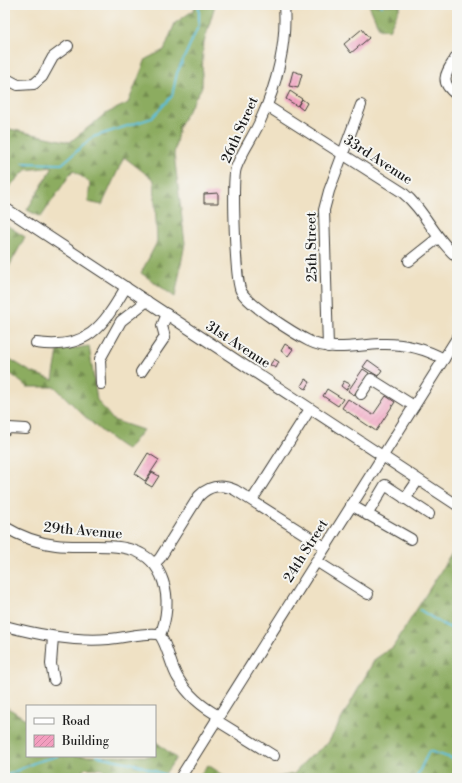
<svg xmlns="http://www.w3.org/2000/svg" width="462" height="783" font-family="'Libre Bodoni',serif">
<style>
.forest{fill:url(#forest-firs);stroke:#54643e}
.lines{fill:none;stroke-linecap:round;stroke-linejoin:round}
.stream{stroke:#5abed8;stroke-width:2}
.building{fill:url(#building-hatch)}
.minor-casing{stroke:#3c3a35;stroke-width:12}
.minor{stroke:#fff;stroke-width:10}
.labels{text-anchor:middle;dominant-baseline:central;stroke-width:4;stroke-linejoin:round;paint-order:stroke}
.street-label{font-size:14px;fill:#1c1c1c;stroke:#f6f6f2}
</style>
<defs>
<pattern id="forest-firs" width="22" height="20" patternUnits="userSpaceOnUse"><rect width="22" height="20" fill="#8cac60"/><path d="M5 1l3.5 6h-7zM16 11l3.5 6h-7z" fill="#728b4e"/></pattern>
<pattern id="building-hatch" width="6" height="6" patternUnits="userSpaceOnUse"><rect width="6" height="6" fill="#f39ebf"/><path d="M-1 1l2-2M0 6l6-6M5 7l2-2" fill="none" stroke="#d088a4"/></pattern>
</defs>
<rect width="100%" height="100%" fill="#f6f6f2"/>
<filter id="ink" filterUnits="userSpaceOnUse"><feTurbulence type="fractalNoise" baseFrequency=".025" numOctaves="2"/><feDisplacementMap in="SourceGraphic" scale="8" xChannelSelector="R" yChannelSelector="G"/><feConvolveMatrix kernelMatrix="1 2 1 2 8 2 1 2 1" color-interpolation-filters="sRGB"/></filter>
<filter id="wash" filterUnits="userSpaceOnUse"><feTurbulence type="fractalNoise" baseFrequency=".012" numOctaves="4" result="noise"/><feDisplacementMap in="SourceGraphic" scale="16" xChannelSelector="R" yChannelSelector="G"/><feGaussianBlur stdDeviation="0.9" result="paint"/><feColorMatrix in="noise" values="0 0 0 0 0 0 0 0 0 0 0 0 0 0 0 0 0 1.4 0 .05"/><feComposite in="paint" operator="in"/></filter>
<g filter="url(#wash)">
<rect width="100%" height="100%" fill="#efe1c4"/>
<g class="forest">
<path d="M195,5H215L203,46L202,87L179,126L174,154L185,243L175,297L141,273L157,242L154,180L124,157L102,205L88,202L90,183L73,170L41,217L27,210L53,167L26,170L5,191V128L70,142L105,114L128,103L146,59L164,50L175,23L194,10Z"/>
<path d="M369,5H401L389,30L379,28Z"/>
<path d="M5,224L25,237L5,274Z"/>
<path d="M89,346L97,400L113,420L143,430L127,450C100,433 78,410 55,387H27L5,369V356L31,372L53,380L58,351Z"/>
<path d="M457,545V778H272L294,774L306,760L328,743L375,659L393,647Z"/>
<path d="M5,706L27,720V756H155V741L176,758L162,778H123L101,769L86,768L75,778H5Z"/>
<path d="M208,765L228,778H197Z"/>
</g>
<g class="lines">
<g class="stream">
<path d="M381,5L382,6"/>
<path d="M23,163L62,164L93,137L152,118L172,96L177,73L199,25V5"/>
<path d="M420,610L442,624L457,631"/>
<path d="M97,756L135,764L175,778"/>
<path d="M5,776L36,762L58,756"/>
<path d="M301,778L311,774L318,778"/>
<path d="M361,778H379"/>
<path d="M416,778L429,751L457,760"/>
</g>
</g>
<g id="blocks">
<g class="building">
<path d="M362,29L369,38L351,53L344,44Z"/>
<path d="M293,71L302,74L298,88L289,86Z"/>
<path d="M290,91L302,99L297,106L286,99Z"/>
<path d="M302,99L307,103L303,110L298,106Z"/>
<path d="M218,193V203H204V194Z"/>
<path d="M285,344L293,349L288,356L281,351Z"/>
<path d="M274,359L279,362L276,368L270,365Z"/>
<path d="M368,360L382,370L378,376L363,367Z"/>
<path d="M363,369L369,373L354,395L348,391Z"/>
<path d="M305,379L310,382L306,389L301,386Z"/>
<path d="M344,381L350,384L346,390L341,386Z"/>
<path d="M327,389L343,399L338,406L323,396Z"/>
<path d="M386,396L395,402L376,431L342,408L348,399L373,415Z"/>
<path d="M148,453L159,460L145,481L135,474Z"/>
<path d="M152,472L159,476L152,487L145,483Z"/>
</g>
</g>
</g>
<g filter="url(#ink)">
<use href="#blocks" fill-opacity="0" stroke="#3c3a35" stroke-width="1"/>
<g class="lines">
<g class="minor-casing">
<g id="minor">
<path d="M284,5C287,43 277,85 261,119C254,136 242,151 236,168C232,180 235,281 241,291C247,304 295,334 309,341C331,352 357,345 380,344C403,343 424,348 444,359"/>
<path d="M457,56C447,72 437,81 457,95"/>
<path d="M5,78L18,85L34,84L42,77L53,57L68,46"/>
<path d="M267,106L402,192C425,210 434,238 457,257"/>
<path d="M5,208L457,505"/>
<path d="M409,261L438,238"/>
<path d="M36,343C87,350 102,328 126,287"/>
<path d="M328,347L324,210L329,191L361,105"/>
<path d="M141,372L165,337L162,326L167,314"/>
<path d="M101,384L100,359L121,321L147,301"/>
<path d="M361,394L371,379L414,406"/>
<path d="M5,431L9,428L26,429"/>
<path d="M405,499L418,480"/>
<path d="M252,500L310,409"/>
<path d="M351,505L411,539"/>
<path d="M367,515L385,485L429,514"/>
<path d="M5,527C20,536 38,543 56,545C94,550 147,533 163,581C169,598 167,619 160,635"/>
<path d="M316,561L368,594"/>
<path d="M154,564L160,558L199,496C210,485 221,484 235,490L325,547"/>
<path d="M5,626C39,635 74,642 109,639C125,638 142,632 158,634C166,639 171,668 178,678C188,695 202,707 219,716"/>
<path d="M53,637L51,664L54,680"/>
<path d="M216,720L274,756"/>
<path d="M180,778L457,338"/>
</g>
</g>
<use href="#minor" class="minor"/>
</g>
</g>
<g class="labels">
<g class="street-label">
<text transform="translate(240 130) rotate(-66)">26th Street</text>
<text transform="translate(378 160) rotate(33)">33rd Avenue</text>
<text transform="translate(312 247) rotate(-91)">25th Street</text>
<text transform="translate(238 345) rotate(33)">31st Avenue</text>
<text transform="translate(83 531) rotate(5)">29th Avenue</text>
<text transform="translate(306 551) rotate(-58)">24th Street</text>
</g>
</g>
<rect width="462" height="783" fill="none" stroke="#f6f6f2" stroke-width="20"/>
<rect x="26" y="705" width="130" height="52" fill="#f6f6f2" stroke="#9f9f9c"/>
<rect x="34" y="718" width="20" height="6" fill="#ffffff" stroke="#9f9f9c"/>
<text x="62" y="725" font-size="12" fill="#1c1c1c">Road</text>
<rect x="34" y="735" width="20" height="12" fill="url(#building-hatch)" stroke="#9f9f9c"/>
<text x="62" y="745" font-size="12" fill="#1c1c1c">Building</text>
</svg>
